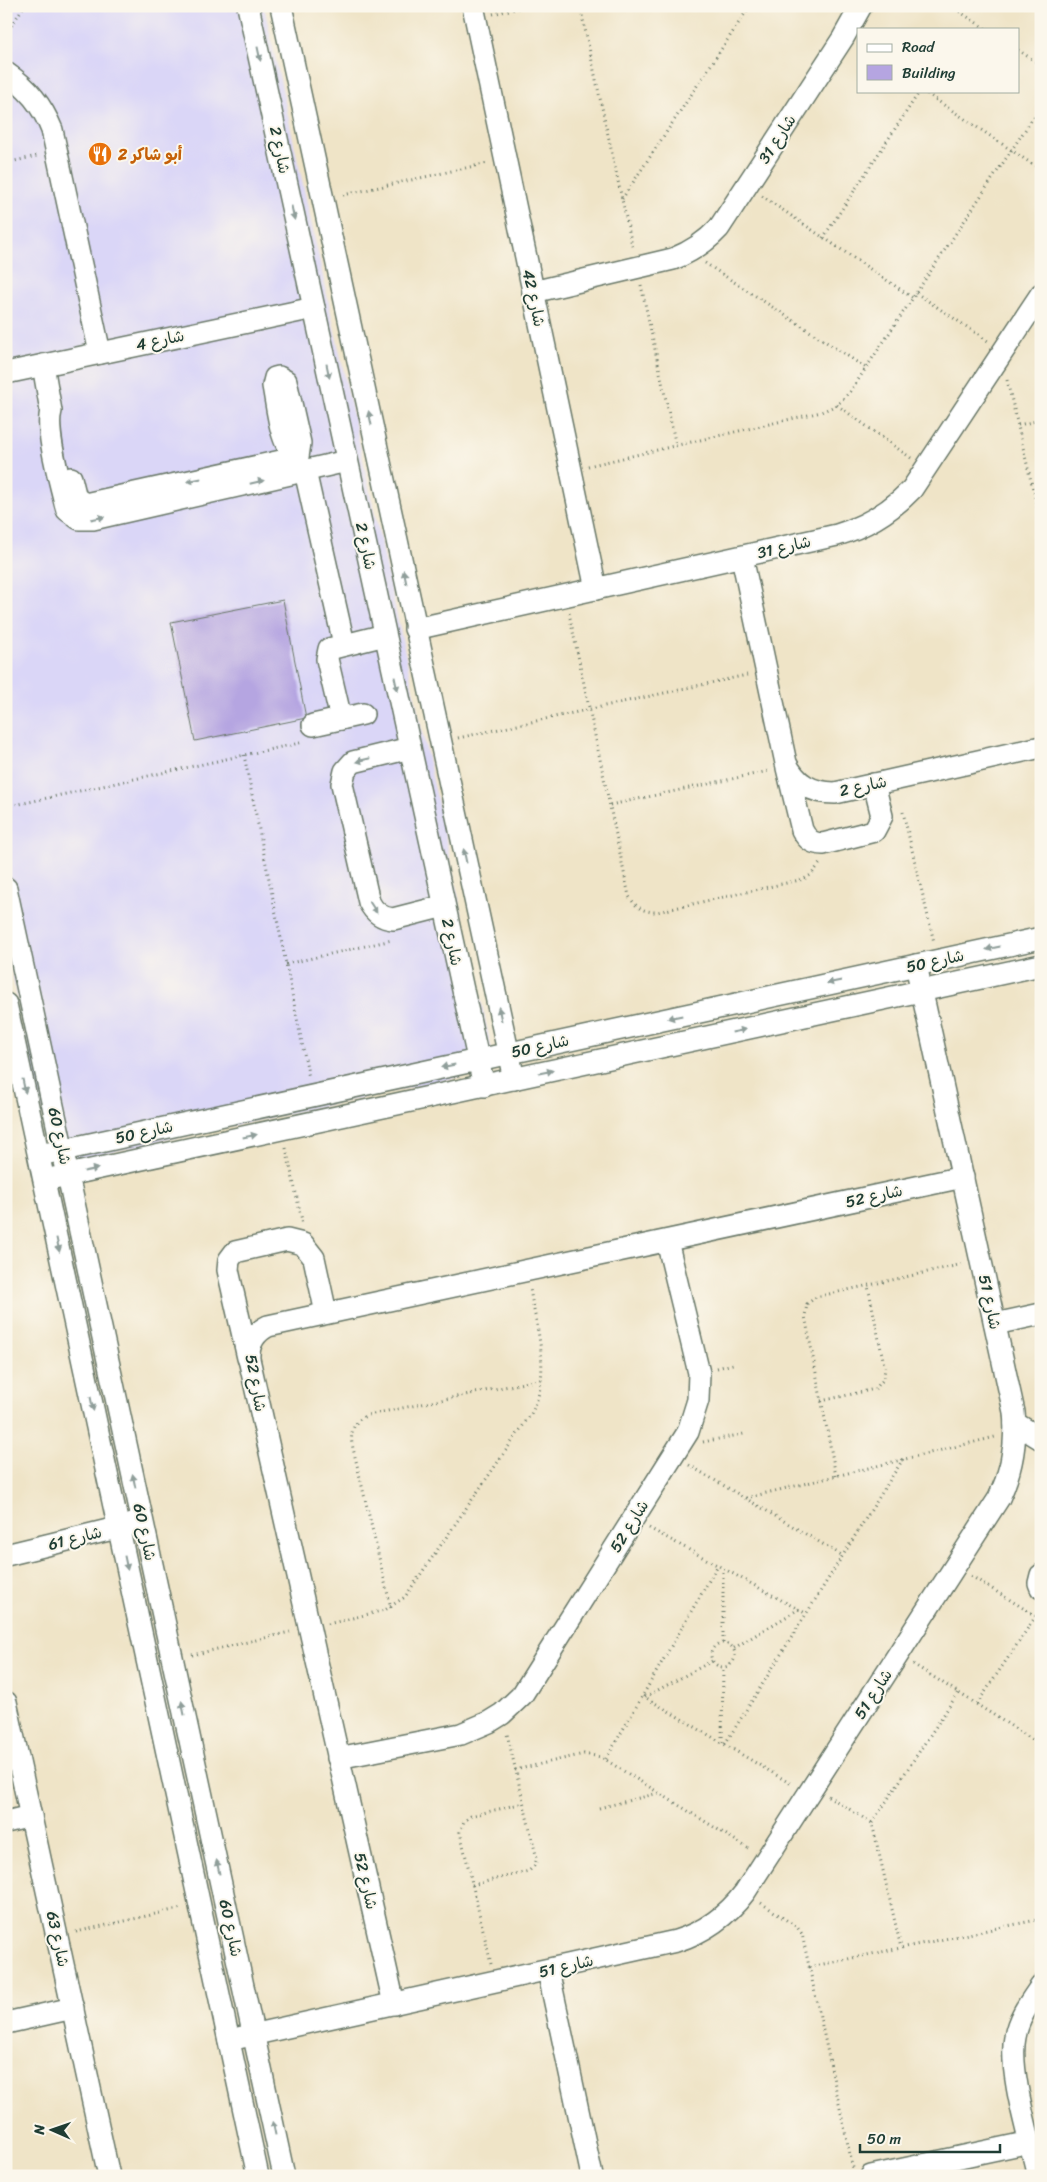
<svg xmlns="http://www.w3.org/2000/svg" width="1047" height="2182" font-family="Sriracha,'Playpen Sans Arabic',sans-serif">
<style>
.built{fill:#dad6f7}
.building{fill:#b5a5e1}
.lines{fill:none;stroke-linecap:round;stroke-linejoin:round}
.minor-casing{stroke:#687767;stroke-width:24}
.path{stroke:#687767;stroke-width:3;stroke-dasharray:1 4;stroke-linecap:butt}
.minor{stroke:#fff;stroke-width:21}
.oneway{fill:#8f9e9a}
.labels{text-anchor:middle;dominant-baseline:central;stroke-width:4;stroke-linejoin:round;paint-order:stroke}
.street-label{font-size:16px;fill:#1f3d34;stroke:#fbf7ec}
.food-label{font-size:16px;font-weight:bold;fill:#c56008;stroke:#fbf7ec;text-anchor:start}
</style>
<rect width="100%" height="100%" fill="#fbf7ec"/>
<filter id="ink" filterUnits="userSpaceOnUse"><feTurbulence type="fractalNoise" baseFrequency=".02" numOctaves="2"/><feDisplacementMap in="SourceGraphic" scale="10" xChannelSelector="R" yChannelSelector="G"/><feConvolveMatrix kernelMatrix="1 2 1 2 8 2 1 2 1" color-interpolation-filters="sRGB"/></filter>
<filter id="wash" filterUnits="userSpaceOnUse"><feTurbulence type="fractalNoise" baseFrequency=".0096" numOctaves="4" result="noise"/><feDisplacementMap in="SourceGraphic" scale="20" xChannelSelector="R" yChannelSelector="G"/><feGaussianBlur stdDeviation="1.12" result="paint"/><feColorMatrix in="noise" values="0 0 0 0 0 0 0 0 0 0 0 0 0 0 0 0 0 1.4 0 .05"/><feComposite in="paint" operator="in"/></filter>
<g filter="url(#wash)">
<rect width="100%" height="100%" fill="#efe4c7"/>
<path class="built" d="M6,6H264L496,1069L54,1164L6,947Z"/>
<g id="blocks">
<path class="building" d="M283,600L306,718L195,741L171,622Z"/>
</g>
</g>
<g filter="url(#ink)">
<use href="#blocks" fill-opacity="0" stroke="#687767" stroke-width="1"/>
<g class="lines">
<g class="minor-casing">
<g id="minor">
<path d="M248,6L484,1086"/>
<path d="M281,6L514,1079"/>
<path d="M473,6L596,589"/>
<path d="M6,73C28,88 42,105 52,130L100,353"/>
<path d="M533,292L673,259C691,252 706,242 719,228L843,38L861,6"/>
<path d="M43,365L51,411C45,431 60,481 65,503L67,510L79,519H93L347,461"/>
<path d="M6,373L314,308"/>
<path d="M279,377L286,381L300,443L298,457C280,449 277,405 273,386L275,378Z"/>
<path d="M305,471L344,644"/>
<path d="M71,478L76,498L85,504L290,459"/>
<path d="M742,557L786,763C796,784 812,793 835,793L1041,747"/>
<path d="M415,629L837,535C867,526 890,512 912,489L1041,294"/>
<path d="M341,719L327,659L329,649L385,635"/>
<path d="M313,725L363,714"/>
<path d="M410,748L353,762L345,771L342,784L369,902C374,912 381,918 393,919L444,906"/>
<path d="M787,768L802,830C807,840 813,844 823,844L874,831L882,816L874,784"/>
<path d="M6,888L284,2176"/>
<path d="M6,1004L258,2176"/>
<path d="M49,1153L1041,938"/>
<path d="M54,1178L1041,965"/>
<path d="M995,1324L1041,1314"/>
<path d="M248,1358L228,1270L229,1260L235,1252L287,1240L303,1244L314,1258L326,1313"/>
<path d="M1015,1423L1041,1439"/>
<path d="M6,1555L133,1524"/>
<path d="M1041,1575L1039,1583L1041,1588"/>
<path d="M6,1702L109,2176"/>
<path d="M338,1758L461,1734L489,1722L502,1714L522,1695L688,1432L698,1400L699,1373L667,1241"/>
<path d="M6,1822L31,1816"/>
<path d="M548,1970L592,2176"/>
<path d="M394,2004L249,1359C248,1344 254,1333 268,1326L963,1177"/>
<path d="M6,2023L73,2008"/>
<path d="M229,2040L676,1941C705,1932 727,1916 745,1892L999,1498C1012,1470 1017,1442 1014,1412L916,965"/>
<path d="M871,2176L1030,2142"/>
<path d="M1038,2176C1030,2139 1008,2072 1015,2037C1018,2018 1030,2002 1041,1986"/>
</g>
</g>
<g class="path">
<path d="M580,6L633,250"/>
<path d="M951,6L986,29"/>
<path d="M493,14L527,6"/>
<path d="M6,34L24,6"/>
<path d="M1018,50L1041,65"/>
<path d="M923,91L1041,170"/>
<path d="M6,163L37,156"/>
<path d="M343,195L488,163"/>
<path d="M762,196L913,298"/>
<path d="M622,199L750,6"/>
<path d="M823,238L920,91"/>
<path d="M705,263L866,368"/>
<path d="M641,285L676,446"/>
<path d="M916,293L988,341"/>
<path d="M1007,380L1041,523"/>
<path d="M837,405L911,458"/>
<path d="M1018,425L1041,420"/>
<path d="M588,466L821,412L837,405L850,392L1041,106"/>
<path d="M569,613L629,896C636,908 644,912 657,912L804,879L811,875L821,862"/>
<path d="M458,738L747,675"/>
<path d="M244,755L309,1078"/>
<path d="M610,805L769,771"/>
<path d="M6,807L304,742"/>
<path d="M903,812L934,942"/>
<path d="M286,964L392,940"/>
<path d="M1036,985L1041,1006"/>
<path d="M286,1148L303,1225"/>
<path d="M717,1368L733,1364"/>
<path d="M821,1401L875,1389L883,1380L885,1369L868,1286"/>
<path d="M703,1442L744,1434"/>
<path d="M689,1465L843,1556"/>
<path d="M836,1476L805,1316L807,1304L816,1297L963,1264"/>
<path d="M746,1498L995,1437"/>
<path d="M649,1528L807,1614"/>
<path d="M971,1576L1041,1619"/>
<path d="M391,1608L352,1444C350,1430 355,1420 368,1415L543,1379"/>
<path d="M328,1624L385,1610L405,1597L531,1414C552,1374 537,1331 530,1289"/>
<circle cx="723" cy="1655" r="12"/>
<path d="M723,1643V1568"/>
<path d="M734,1648L799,1609"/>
<path d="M192,1655L290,1632"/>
<path d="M913,1664L1041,1745"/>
<path d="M643,1696L793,1785"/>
<path d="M645,1697L712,1661"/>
<path d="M977,1704L1036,1616"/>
<path d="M722,1742L723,1667"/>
<path d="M725,1744L903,1459"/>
<path d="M606,1759L718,1565"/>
<path d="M515,1770L584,1754L601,1757L751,1850"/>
<path d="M828,1796L872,1823L901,1948"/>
<path d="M599,1808L659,1793"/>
<path d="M872,1823L958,1693"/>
<path d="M472,1885L529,1871L534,1866L537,1859L507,1734"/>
<path d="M761,1903L797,1927L802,1934L853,2168"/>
<path d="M76,1932L182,1908"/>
<path d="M491,1964L460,1832L464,1821L471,1816L523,1803"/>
<path d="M809,1967L1041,1919"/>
</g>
<use href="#minor" class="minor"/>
</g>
<defs><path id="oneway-solid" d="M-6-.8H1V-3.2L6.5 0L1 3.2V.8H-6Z" transform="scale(1.25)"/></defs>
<g class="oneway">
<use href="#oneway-solid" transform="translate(259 54) rotate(78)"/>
<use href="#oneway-solid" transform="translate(293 213) rotate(78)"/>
<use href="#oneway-solid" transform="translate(328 371) rotate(78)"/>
<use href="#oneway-solid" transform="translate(370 418) rotate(-102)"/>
<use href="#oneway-solid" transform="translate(194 480) rotate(168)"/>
<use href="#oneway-solid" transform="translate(257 482) rotate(-13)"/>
<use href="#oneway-solid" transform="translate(98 518) rotate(-12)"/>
<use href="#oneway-solid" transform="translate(405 577) rotate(-102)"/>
<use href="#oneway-solid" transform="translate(396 684) rotate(78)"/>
<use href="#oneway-solid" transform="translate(363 760) rotate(166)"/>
<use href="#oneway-solid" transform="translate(465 856) rotate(-102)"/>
<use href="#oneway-solid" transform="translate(373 907) rotate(57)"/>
<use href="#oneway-solid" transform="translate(993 948) rotate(168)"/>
<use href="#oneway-solid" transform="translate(834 982) rotate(168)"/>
<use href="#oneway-solid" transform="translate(500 1014) rotate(-102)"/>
<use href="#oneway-solid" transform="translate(675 1017) rotate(168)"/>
<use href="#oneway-solid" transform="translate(739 1031) rotate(-12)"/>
<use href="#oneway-solid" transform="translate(448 1066) rotate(168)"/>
<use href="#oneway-solid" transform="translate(546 1072) rotate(-12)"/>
<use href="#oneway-solid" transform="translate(24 1086) rotate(78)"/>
<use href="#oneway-solid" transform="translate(250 1136) rotate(-12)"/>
<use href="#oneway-solid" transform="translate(91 1170) rotate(-12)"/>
<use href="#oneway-solid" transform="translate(58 1245) rotate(78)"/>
<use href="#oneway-solid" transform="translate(92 1404) rotate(78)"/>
<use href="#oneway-solid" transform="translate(134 1481) rotate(-102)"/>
<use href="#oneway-solid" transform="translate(126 1563) rotate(78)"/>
<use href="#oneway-solid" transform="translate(183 1708) rotate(-102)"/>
<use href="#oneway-solid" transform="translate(218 1867) rotate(-102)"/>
<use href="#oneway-solid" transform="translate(274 2128) rotate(-102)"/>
</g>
</g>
<defs>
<g id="restaurant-disc" transform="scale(1.25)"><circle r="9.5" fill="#e8710a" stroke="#fbf7ec"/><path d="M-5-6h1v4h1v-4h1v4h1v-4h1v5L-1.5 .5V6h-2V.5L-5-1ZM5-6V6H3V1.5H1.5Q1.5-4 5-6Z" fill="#fff"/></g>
</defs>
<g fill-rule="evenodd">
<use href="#restaurant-disc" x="100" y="154"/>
</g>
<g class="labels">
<g class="street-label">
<text transform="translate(777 139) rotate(-57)">شارع 31</text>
<text transform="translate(280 150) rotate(78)">شارع 2</text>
<text transform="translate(534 298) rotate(78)">شارع 42</text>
<text transform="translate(160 340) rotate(-12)">شارع 4</text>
<text transform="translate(366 546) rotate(78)">شارع 2</text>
<text transform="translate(784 547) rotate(-13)">شارع 31</text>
<text transform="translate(863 786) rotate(-12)">شارع 2</text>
<text transform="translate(452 942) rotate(78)">شارع 2</text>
<text transform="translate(935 961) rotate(-12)">شارع 50</text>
<text transform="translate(540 1046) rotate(-12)">شارع 50</text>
<text transform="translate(144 1132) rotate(-12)">شارع 50</text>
<text transform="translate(60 1136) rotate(78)">شارع 60</text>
<text transform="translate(874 1196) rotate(-12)">شارع 52</text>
<text transform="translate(990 1302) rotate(78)">شارع 51</text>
<text transform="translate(256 1383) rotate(80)">شارع 52</text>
<text transform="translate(629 1526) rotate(-58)">شارع 52</text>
<text transform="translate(145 1532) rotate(78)">شارع 60</text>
<text transform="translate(75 1538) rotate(-14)">شارع 61</text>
<text transform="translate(873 1694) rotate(-57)">شارع 51</text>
<text transform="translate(366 1881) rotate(77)">شارع 52</text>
<text transform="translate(231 1928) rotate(78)">شارع 60</text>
<text transform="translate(58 1939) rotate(78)">شارع 63</text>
<text transform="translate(566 1966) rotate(-13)">شارع 51</text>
</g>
<g class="food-label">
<text x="118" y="154">أبو شاكر 2</text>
</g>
</g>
<rect width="1047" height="2182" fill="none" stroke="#fbf7ec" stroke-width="25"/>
<rect x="857" y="28" width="162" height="65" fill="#fbf7ec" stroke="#a3ada2"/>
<rect x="867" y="44" width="25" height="8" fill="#ffffff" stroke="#a3ada2"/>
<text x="902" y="52" font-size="15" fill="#1f3d34">Road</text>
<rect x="867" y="65" width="25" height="15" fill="#b5a5e1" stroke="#a3ada2"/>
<text x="902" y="78" font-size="15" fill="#1f3d34">Building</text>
<g transform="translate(52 2130) rotate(272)" stroke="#fbf7ec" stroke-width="4" paint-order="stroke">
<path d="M0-4L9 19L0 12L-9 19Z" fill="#1f3d34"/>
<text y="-8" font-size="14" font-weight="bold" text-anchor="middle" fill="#1f3d34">N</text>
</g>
<path d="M860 2144v8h140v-8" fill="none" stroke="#1f3d34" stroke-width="2.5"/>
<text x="867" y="2144" font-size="15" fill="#1f3d34" stroke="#fbf7ec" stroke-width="4" paint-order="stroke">50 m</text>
</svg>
